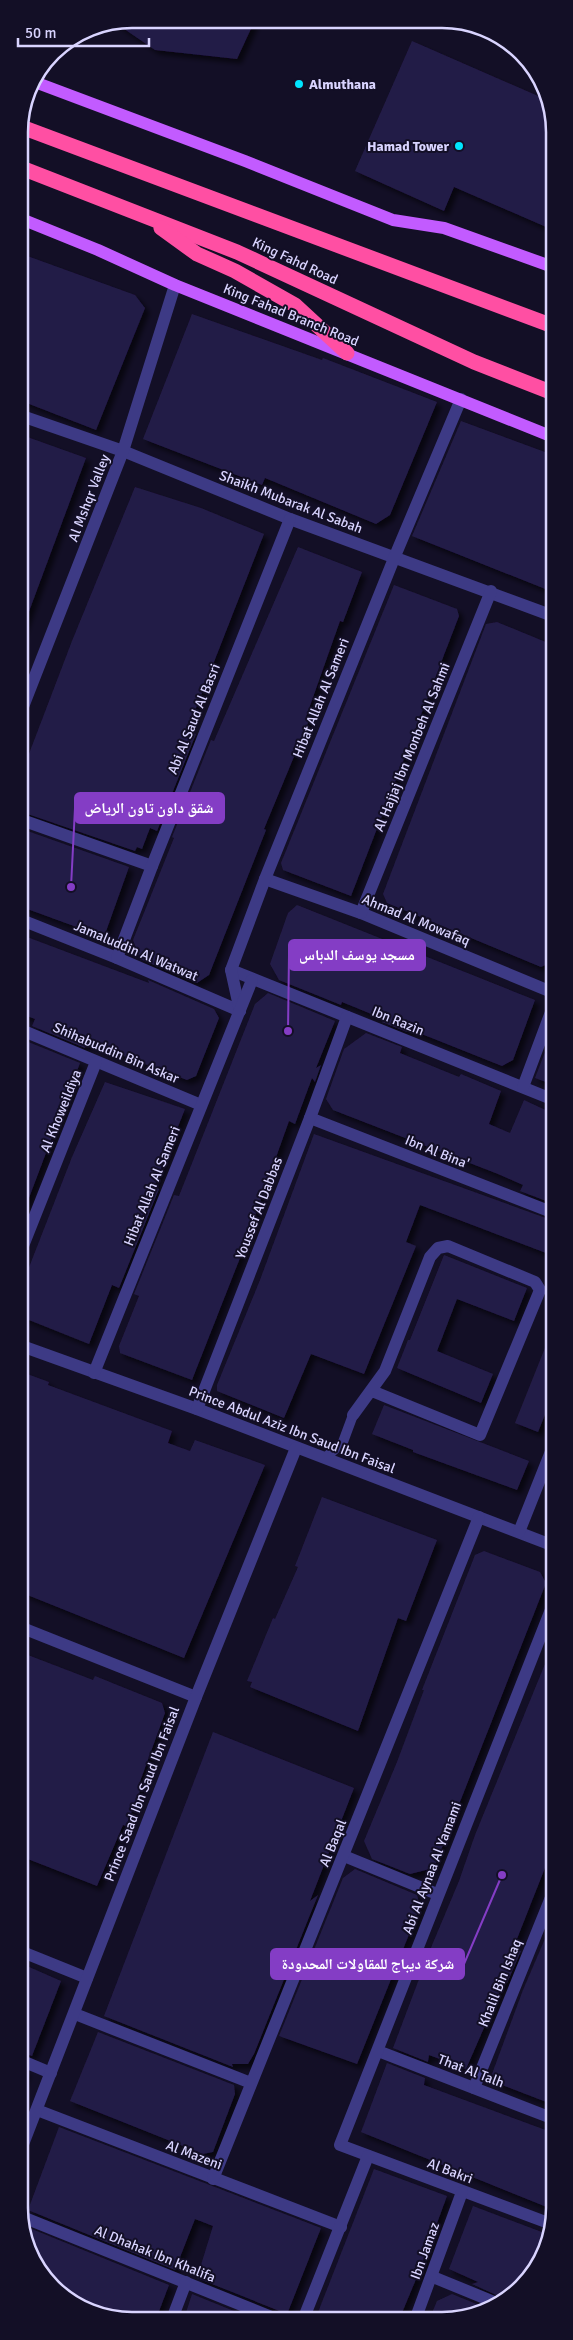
<svg xmlns="http://www.w3.org/2000/svg" width="573" height="2340" font-family="Signika,'Noto Naskh Arabic',sans-serif">
<style>
.building{fill:#241b47;filter:url(#shadow)}
.lines{fill:none;stroke-linecap:round;stroke-linejoin:round}
.lane{stroke:#3d3a85;stroke-width:10}
.street{stroke:#3d3a85;stroke-width:12}
.primary{stroke:#c25bff;stroke-width:12}
.highway{stroke:#ff4fa3;stroke-width:15}
.poi-dot{fill:#00e5ff;stroke:#130f26;stroke-width:2}
.labels{text-anchor:middle;dominant-baseline:central;stroke-width:4;stroke-linejoin:round;paint-order:stroke}
.poi-label{font-size:14px;font-weight:bold;fill:#d9d4ff;stroke:#130f26;text-anchor:start}
.street-label{font-size:14px;fill:#d9d4ff;stroke:#130f26}
.rim{fill:none;stroke:#d9d4ff;stroke-width:2.5}
.leader{fill:none;stroke:#843dc5;stroke-width:2}
.callout-dot{fill:#843dc5;stroke:#130f26;stroke-width:2}
.callout{fill:#843dc5;stroke:#843dc5;stroke-width:2}
.callout-label{font-size:15px;text-anchor:middle;font-weight:bold;fill:#fff}
</style>
<defs>
<filter id="shadow"><feDropShadow dx="4.5" dy="4.5" stdDeviation="2.5" flood-color="#0009"/></filter>
</defs>
<rect width="100%" height="100%" fill="#130f26"/>
<g class="building">
<path d="M131,19L255,20L237,59L155,50L114,22Z"/>
<path d="M412,41L545,99L553,116V230L454,187L444,211L355,171Z"/>
<path d="M19,253L135,295L145,308L96,430L19,400Z"/>
<path d="M192,314L322,360L323,358L437,402L390,515L376,524L265,478L262,485L143,439Z"/>
<path d="M461,421L553,455V592L412,536Z"/>
<path d="M19,434L86,458L21,633L19,632Z"/>
<path d="M135,487L201,508L264,534L187,731L196,734L157,831L150,828L142,849L137,847L135,851L19,811V780L72,641Z"/>
<path d="M298,547L362,572L343,622L340,621L306,717L310,718L264,829L266,830L209,975L197,983L140,959L133,940L174,838L172,837L211,740L214,741Z"/>
<path d="M394,585L457,609L459,616L351,896L283,870L281,863Z"/>
<path d="M497,622L553,645L554,961L541,967L387,903L383,894L486,624Z"/>
<path d="M19,828L129,867L104,937L19,906Z"/>
<path d="M297,905L535,1000L513,1060L502,1066L409,1029L407,1032L382,1022L386,1020L342,1002L341,1005L279,980L270,964L288,913Z"/>
<path d="M19,934L149,983L148,980L214,1009L219,1018L196,1076L187,1080L87,1042L85,1048L32,1026L35,1019L19,1013Z"/>
<path d="M268,993L335,1021L316,1068L321,1065L315,1082L312,1078L295,1124L289,1121L240,1258L192,1380L120,1353L119,1346L139,1296L134,1294L174,1195L179,1196L255,1004Z"/>
<path d="M554,1029V1085L535,1078Z"/>
<path d="M366,1033L402,1047L400,1053L459,1077L461,1074L501,1091L489,1124L510,1133L524,1100L554,1114V1204L520,1191L523,1185L498,1174L333,1110L326,1099L344,1049Z"/>
<path d="M19,1041L25,1044L26,1041L80,1063L21,1219Z"/>
<path d="M105,1082L185,1109L154,1187L159,1189L119,1288L112,1285L89,1344L19,1316V1293L72,1157Z"/>
<path d="M314,1134L554,1221V1256L420,1205L406,1242L416,1246L364,1374L311,1354L284,1418L217,1391V1385L260,1280Z"/>
<path d="M444,1255L527,1288L514,1321L457,1299L437,1351L493,1374L481,1403L397,1368L408,1340H410Z"/>
<path d="M553,1328L554,1392L538,1432L515,1423Z"/>
<path d="M19,1371L49,1382L48,1385L172,1431L168,1443L190,1451L195,1440L265,1465L184,1658L20,1592Z"/>
<path d="M384,1405L529,1461L517,1490L413,1452V1450L372,1434Z"/>
<path d="M322,1497L437,1540L406,1621L398,1618L358,1731L250,1687L252,1682L247,1681L273,1618L275,1619L298,1567L295,1566Z"/>
<path d="M484,1551L540,1572L546,1583L434,1868L410,1874L372,1859L364,1841L397,1762L424,1690H422L475,1555Z"/>
<path d="M554,1642V1845L513,1949L521,1951L507,1983L504,1982L466,2069L429,2055L428,2062L393,2048L430,1950L459,1881L475,1835Z"/>
<path d="M20,1652L93,1680L95,1676L162,1703L165,1713L138,1787L141,1788L126,1826L123,1825L97,1886L20,1856Z"/>
<path d="M213,1732L354,1788L310,1901L318,1895L254,2054L248,2064H232L233,2067L104,2016Z"/>
<path d="M355,1869L417,1895L420,1907L357,2064L279,2036L343,1878Z"/>
<path d="M553,1920H554V2105L497,2083L492,2074L523,1990Z"/>
<path d="M20,1963L61,1981L32,2056L20,2052Z"/>
<path d="M98,2032L234,2085L235,2094L213,2152L203,2154L70,2101Z"/>
<path d="M387,2063L425,2078L424,2085L551,2132L554,2135V2210L361,2132Z"/>
<path d="M20,2069L26,2071L21,2084H20Z"/>
<path d="M59,2127L321,2228L286,2317L282,2312L197,2278L213,2226L195,2219L175,2270L28,2210Z"/>
<path d="M374,2169L447,2196L419,2272L399,2320H315Z"/>
<path d="M473,2206L547,2234L526,2283L505,2299L472,2284L478,2282L449,2269Z"/>
<path d="M22,2225L169,2285L156,2319H109L47,2283Z"/>
<path d="M192,2294L256,2320L184,2319Z"/>
<path d="M452,2294L491,2310L457,2320H429L437,2301Z"/>
</g>
<g class="lines">
<path class="lane" d="M325,1458L343,1442L353,1415"/>
<g class="street">
<path d="M19,415L123,451L290,519L553,616"/>
<path d="M19,717L123,451L175,285"/>
<path d="M19,819L152,866"/>
<path d="M265,879L361,913L554,993"/>
<path d="M361,913L491,591"/>
<path d="M19,919L117,958L240,1011"/>
<path d="M117,958L152,866L290,519"/>
<path d="M231,970L554,1100"/>
<path d="M240,1011L231,970L265,879L395,556L461,399"/>
<path d="M19,1029L201,1105"/>
<path d="M523,1087L554,1004"/>
<path d="M310,1118L554,1213"/>
<path d="M19,1256L96,1062"/>
<path d="M19,1345L197,1409L554,1546"/>
<path d="M94,1373L252,980"/>
<path d="M197,1409L310,1118L347,1017"/>
<path d="M353,1415L385,1371L430,1257L438,1248L448,1246L535,1282L540,1290L480,1435L372,1391"/>
<path d="M519,1532L554,1444"/>
<path d="M20,1627L196,1697"/>
<path d="M344,1856L437,1894"/>
<path d="M20,1951L87,1978"/>
<path d="M75,2014L251,2083"/>
<path d="M378,2051L554,2119"/>
<path d="M20,2060L51,2073"/>
<path d="M474,2088L554,1890"/>
<path d="M37,2110L341,2227"/>
<path d="M20,2152L196,1697L296,1448"/>
<path d="M213,2179L479,1517"/>
<path d="M20,2216L279,2320"/>
<path d="M551,2224L340,2145L554,1602"/>
<path d="M433,2277L499,2304"/>
<path d="M172,2319L186,2282"/>
<path d="M303,2320L368,2156"/>
<path d="M415,2320L462,2192"/>
</g>
<g class="primary">
<path d="M32,81L245,161L393,220L444,228L553,267"/>
<path d="M19,218L98,250L175,285L553,437"/>
</g>
<g class="highway">
<path d="M19,126L553,326"/>
<path d="M19,167L237,252L474,362L553,393"/>
<path d="M161,228L197,254L235,271L295,305L347,353"/>
</g>
</g>
<g class="poi-dot">
<circle cx="299" cy="84" r="5"/>
<circle cx="459" cy="146" r="5"/>
</g>
<g class="labels">
<g class="poi-label">
<text x="309" y="84">Almuthana</text>
<text x="449" y="146" text-anchor="end">Hamad Tower</text>
</g>
<g class="street-label">
<text transform="translate(295 261) rotate(25)">King Fahd Road</text>
<text transform="translate(291 315) rotate(22)">King Fahad Branch Road</text>
<text transform="translate(89 498) rotate(-69)">Al Mshqr Valley</text>
<text transform="translate(291 502) rotate(21)">Shaikh Mubarak Al Sabah</text>
<text transform="translate(321 698) rotate(-68)">Hibat Allah Al Sameri</text>
<text transform="translate(194 719) rotate(-68)">Abi Al Saud Al Basri</text>
<text transform="translate(412 747) rotate(-68)">Al Hajjaj Ibn Monbeh Al Sahmi</text>
<text transform="translate(416 920) rotate(22)">Ahmad Al Mowafaq</text>
<text transform="translate(136 951) rotate(23)">Jamaluddin Al Watwat</text>
<text transform="translate(398 1021) rotate(22)">Ibn Razin</text>
<text transform="translate(116 1053) rotate(23)">Shihabuddin Bin Askar</text>
<text transform="translate(61 1111) rotate(-68)">Al Khoweildiya</text>
<text transform="translate(437 1152) rotate(22)">Ibn Al Bina'</text>
<text transform="translate(152 1186) rotate(-68)">Hibat Allah Al Sameri</text>
<text transform="translate(259 1208) rotate(-69)">Youssef Al Dabbas</text>
<text transform="translate(292 1430) rotate(21)">Prince Abdul Aziz Ibn Saud Ibn Faisal</text>
<text transform="translate(142 1794) rotate(-69)">Prince Saad Ibn Saud Ibn Faisal</text>
<text transform="translate(333 1843) rotate(-68)">Al Baqal</text>
<text transform="translate(432 1868) rotate(-69)">Abi Al Aynaa Al Yamami</text>
<text transform="translate(500 1983) rotate(-68)">Khalil Bin Ishaq</text>
<text transform="translate(471 2071) rotate(21)">That Al Talh</text>
<text transform="translate(194 2155) rotate(21)">Al Mazeni</text>
<text transform="translate(450 2171) rotate(21)">Al Bakri</text>
<text transform="translate(425 2251) rotate(-70)">Ibn Jamaz</text>
<text transform="translate(155 2254) rotate(22)">Al Dhahak Ibn Khalifa</text>
</g>
</g>
<path d="M0 0H573V2340H0ZM132 28H442A104 104 0 0 1 546 132V2208A104 104 0 0 1 442 2312H132A104 104 0 0 1 28 2208V132A104 104 0 0 1 132 28Z" fill="#130f26" fill-rule="evenodd"/>
<path class="rim" d="M132 28H442A104 104 0 0 1 546 132V2208A104 104 0 0 1 442 2312H132A104 104 0 0 1 28 2208V132A104 104 0 0 1 132 28Z"/>
<path class="leader" d="M71 887L75 808M288 1031L289 955M502 1875L464 1964"/>
<g class="callout-dot">
<circle cx="71" cy="887" r="5"/>
<circle cx="288" cy="1031" r="5"/>
<circle cx="502" cy="1875" r="5"/>
</g>
<g class="callout">
<rect x="75" y="793" width="149" height="30" rx="5"/>
<rect x="289" y="940" width="136" height="30" rx="5"/>
<rect x="271" y="1949" width="193" height="30" rx="5"/>
</g>
<g class="callout-label">
<text x="149" y="813">شقق داون تاون الرياض</text>
<text x="357" y="960">مسجد يوسف الدباس</text>
<text x="368" y="1969">شركة ديباج للمقاولات المحدودة</text>
</g>
<path d="M18 38v8h131v-8" fill="none" stroke="#d9d4ff" stroke-width="2.5"/>
<text x="25" y="38" font-size="15" fill="#d9d4ff" stroke="#130f26" stroke-width="4" paint-order="stroke">50 m</text>
</svg>
